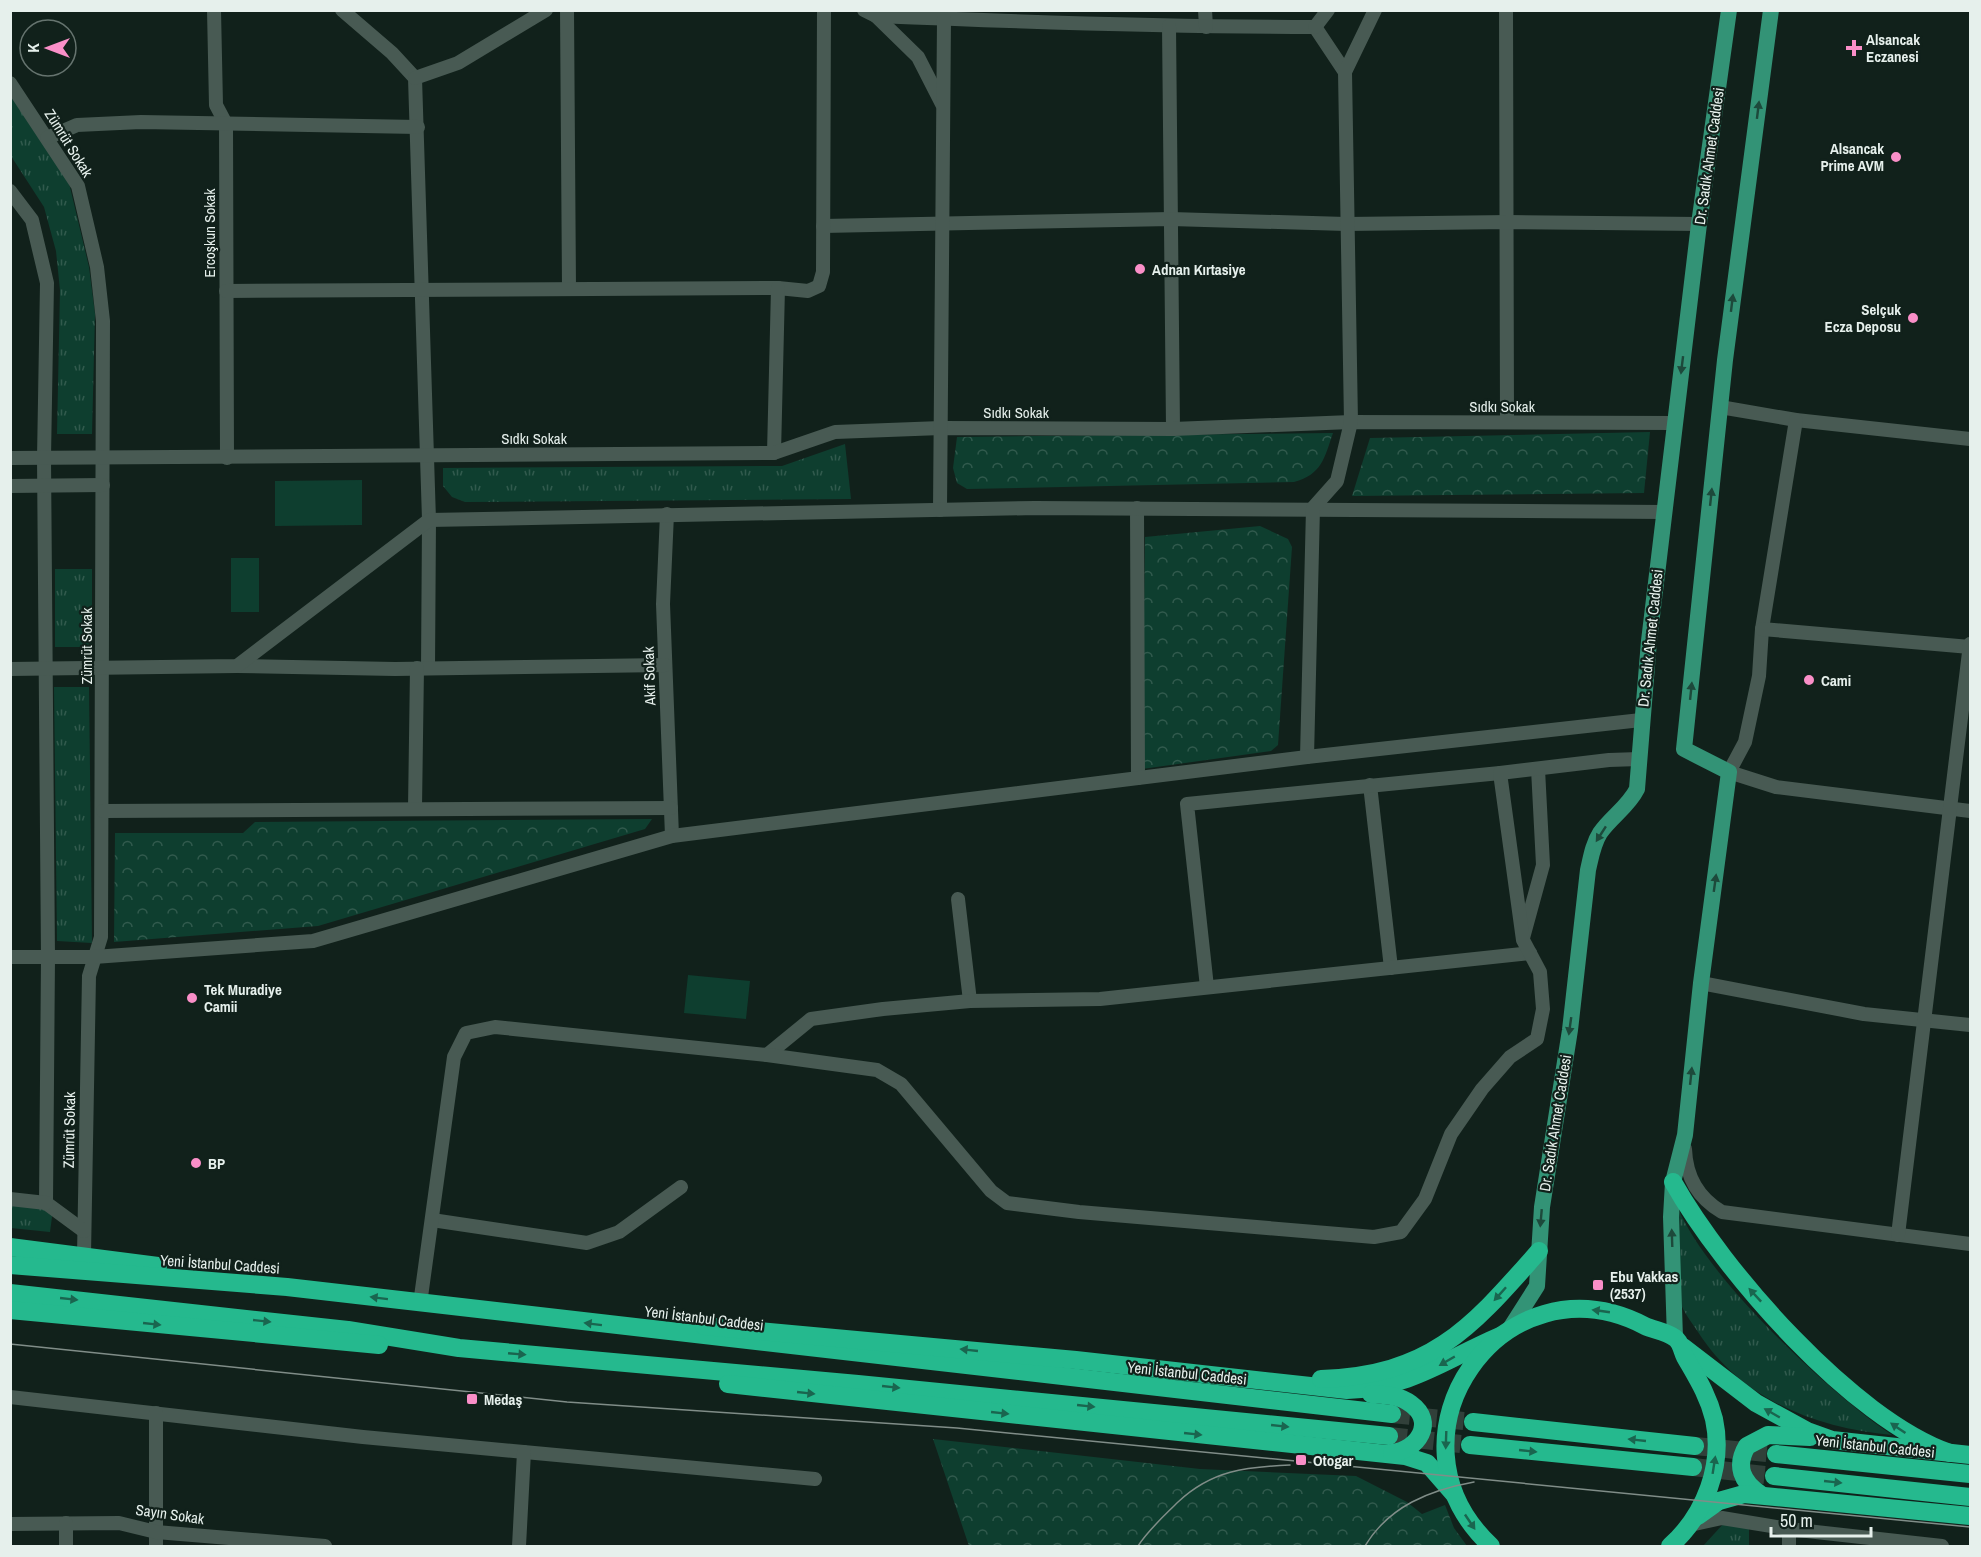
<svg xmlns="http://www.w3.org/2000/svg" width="1981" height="1557" font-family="'Archivo Narrow',sans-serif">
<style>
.grass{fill:url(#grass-tufts)}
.forest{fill:url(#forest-crowns)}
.garden{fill:#0e3e2f}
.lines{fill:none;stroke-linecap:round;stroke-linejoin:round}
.highway-tunnel{stroke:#31403a;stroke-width:18;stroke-dasharray:18 9;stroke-linecap:butt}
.minor{stroke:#485a53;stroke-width:14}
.major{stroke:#339376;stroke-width:16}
.highway{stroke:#25b98e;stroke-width:18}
.tram{stroke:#808d88;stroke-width:1.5}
.oneway{fill:#1d493b}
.oneway2{fill:#1a654f}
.poi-dot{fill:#fa8fc8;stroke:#11211b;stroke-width:2}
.labels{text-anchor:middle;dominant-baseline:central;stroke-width:4.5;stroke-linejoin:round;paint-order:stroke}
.poi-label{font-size:15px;font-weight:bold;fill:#e6f0ec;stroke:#11211b;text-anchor:start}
.street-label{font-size:15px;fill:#e6f0ec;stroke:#11211b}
</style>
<defs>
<pattern id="grass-tufts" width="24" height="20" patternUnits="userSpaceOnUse" patternTransform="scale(1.5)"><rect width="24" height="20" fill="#0e3e2f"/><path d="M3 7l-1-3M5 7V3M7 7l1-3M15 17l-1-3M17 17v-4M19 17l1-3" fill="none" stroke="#315a4d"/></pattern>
<pattern id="forest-crowns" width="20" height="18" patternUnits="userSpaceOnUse" patternTransform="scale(1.5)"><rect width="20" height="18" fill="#0e3e2f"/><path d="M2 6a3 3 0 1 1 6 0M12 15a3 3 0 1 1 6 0" fill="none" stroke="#315a4d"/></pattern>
</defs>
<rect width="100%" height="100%" fill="#11211b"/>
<g class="grass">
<path d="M10,95L69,183L89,267L95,314L92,434H57L60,290L56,251L44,207L11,156Z"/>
<path d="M845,444L851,499L465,502L452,497L443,486V468L782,466Z"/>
<rect x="55" y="569" width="37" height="78"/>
<path d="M54,687H89L92,943L57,941Z"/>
<path d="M11,1204L53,1209L50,1232L11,1228Z"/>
<path d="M1678,1208C1706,1277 1830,1394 1892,1435C1815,1428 1741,1399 1698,1332C1691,1321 1680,1308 1678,1295C1674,1272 1678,1233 1678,1208Z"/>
<path d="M1725,1522L1749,1524V1546H1703Z"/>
</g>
<g class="forest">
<path d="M1650,432L1644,493L1352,496L1370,438Z"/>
<path d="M1333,433C1324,459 1322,474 1294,482L967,489L957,483L953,468L957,437Z"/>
<path d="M1260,526L1288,539L1292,547L1278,745L1271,751L1142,769L1145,537Z"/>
<path d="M652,819L645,829L318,926L114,942L115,833H243L255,822Z"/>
<path d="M933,1439L1200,1469L1356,1476L1407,1502L1422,1514L1445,1505L1454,1528L1467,1546H969Z"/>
</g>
<g class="garden">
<path d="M362,480V525L275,526V481Z"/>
<rect x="231" y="558" width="28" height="54"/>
<path d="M688,975L750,981L746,1019L684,1013Z"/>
</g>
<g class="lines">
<g class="highway-tunnel">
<path d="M1392,1414L1473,1422"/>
<path d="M1389,1436L1470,1445"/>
<path d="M1695,1446L1776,1454"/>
<path d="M1693,1467L1774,1476"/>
</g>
<g class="minor">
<path d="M214,10L216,105L226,124L227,458"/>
<path d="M342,10L392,53L415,78L429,520L428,668"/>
<path d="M567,10L569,288"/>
<path d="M864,10L876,16C1022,22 1168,27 1315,27L1345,72"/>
<path d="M1205,10L1206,27"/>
<path d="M1506,10L1507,422"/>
<path d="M876,16L918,57L942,104"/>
<path d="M1169,26L1173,429"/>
<path d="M1315,27L1328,10"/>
<path d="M415,78L458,63L546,10"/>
<path d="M10,83L78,186L97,267L103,321L101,937L89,976L84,1255"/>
<path d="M47,138L77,125L141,122L418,127"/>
<path d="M10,191L32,220L47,283L44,458L48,958L46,1203L84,1231"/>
<path d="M823,226L1171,219L1346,224L1509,222L1699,224"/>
<path d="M226,291L778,288L808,291L819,286L823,272L824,10"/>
<path d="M1720,407L1796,420L1970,439"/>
<path d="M1796,420L1762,629L1759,676L1745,742L1729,772L1776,787L1970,811"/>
<path d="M774,453L778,288"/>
<path d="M10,458L774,453L835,432L941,428L1173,429L1351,422L1675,423"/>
<path d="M10,486L103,485"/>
<path d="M1137,508L1138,778"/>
<path d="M940,510L944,19"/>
<path d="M667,514L663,604L672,836"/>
<path d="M1762,629L1970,647"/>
<path d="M237,666L395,669L665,665"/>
<path d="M10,669L237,666L429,520L1035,508L1665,512"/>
<path d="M1307,757L1313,508L1337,481L1351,422L1345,72L1375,10"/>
<path d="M1370,785L1391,968"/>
<path d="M415,808L417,668"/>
<path d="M103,811L671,808"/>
<path d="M958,899L970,1001"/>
<path d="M1523,938L1543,865L1538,769"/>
<path d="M10,957H94L313,941L672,836L1307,757L1641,720"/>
<path d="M1701,983L1864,1014L1970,1025"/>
<path d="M1207,987L1187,804L1500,773"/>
<path d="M767,1055L811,1019L883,1009L970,1001L1100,999L1530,953"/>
<path d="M1685,1149C1686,1176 1698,1198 1722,1212L1970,1244"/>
<path d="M10,1199L46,1203"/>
<path d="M432,1220L587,1243L619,1232L681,1187"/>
<path d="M1898,1235L1970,644"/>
<path d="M420,1304L454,1057L466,1033L495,1027L767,1055L877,1070L901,1084L991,1191L1007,1203L1079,1212L1374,1237L1401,1232L1425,1199L1451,1134L1482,1089L1510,1057L1537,1039L1543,1009L1540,972L1523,940L1500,773L1609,760L1639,759"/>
<path d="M10,1397L363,1437L815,1479"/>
<path d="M156,1413V1546"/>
<path d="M10,1524L119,1523L156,1532L325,1546"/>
<path d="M1690,1525L1722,1518L1789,1529"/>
<path d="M66,1546V1523"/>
<path d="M519,1546L524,1452"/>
<path d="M1789,1546V1529L1942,1546"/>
</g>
<g class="major">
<path d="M1509,1330L1537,1286L1542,1207L1570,1030L1588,870C1591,857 1593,844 1600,833C1611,817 1628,807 1637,789L1649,641L1699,224L1729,10"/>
<path d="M1675,1338L1671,1217L1673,1182L1685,1135L1701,983L1729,772L1684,749L1725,360L1771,10"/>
</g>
<g class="highway">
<path d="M1673,1182C1723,1271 1852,1419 1950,1453"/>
<path d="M10,1247L158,1266"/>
<path d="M10,1265L287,1287L1392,1414"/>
<path d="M10,1293L348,1330L459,1348L858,1384L1389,1436"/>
<path d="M10,1310L379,1345"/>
<path d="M704,1326L1076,1360L1347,1390C1412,1387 1442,1361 1500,1336"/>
<path d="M1683,1347L1756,1403L1807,1431L1832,1440L1970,1455"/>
<path d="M1321,1379C1432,1375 1471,1328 1539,1251"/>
<path d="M728,1384L1405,1456L1427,1463L1454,1494"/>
<path d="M1371,1394C1384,1395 1400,1395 1411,1404C1436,1422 1418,1450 1392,1453"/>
<path d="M1473,1422L1695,1446"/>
<path d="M1470,1445L1693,1467"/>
<path d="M1776,1454L1970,1474"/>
<path d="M1774,1476L1970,1497"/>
<path d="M1760,1494C1742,1482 1735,1466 1747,1446L1768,1435L1810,1437"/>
<path d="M1698,1516L1719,1501L1744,1494L1970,1516"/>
<path d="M1491,1546C1374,1437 1503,1252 1645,1326C1654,1330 1667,1332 1675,1338C1681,1342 1682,1351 1685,1357C1697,1378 1708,1395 1714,1419C1724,1465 1705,1515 1670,1546"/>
</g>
<g class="tram">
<path d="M10,1344L567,1402L957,1428L1970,1527"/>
<path d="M1138,1546C1149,1529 1164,1516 1178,1502C1212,1470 1246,1467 1290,1465"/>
<path d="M1365,1546C1389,1506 1430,1490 1474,1482"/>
</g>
</g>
<defs><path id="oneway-solid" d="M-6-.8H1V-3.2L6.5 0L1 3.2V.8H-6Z" transform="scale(1.5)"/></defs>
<g class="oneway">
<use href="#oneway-solid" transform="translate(1758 110) rotate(-83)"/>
<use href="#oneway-solid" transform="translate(1732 303) rotate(-83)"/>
<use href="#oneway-solid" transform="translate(1682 365) rotate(97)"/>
<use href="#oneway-solid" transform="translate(1711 497) rotate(-84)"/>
<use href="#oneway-solid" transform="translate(1691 691) rotate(-84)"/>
<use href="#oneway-solid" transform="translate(1601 834) rotate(123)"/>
<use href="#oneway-solid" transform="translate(1715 883) rotate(-82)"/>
<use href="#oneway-solid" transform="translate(1570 1026) rotate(98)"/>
<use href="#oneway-solid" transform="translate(1691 1076) rotate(-84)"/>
<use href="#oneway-solid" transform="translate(1541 1218) rotate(95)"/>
<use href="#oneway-solid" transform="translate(1672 1238) rotate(-92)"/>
</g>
<g class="oneway2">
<use href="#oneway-solid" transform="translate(1500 1294) rotate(132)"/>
<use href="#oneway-solid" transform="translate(1755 1295) rotate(-133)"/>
<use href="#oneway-solid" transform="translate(379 1298) rotate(-173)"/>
<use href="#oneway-solid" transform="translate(69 1299) rotate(6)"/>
<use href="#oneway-solid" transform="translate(1601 1311) rotate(-172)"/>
<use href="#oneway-solid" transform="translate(262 1321) rotate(6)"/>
<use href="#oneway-solid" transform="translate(152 1324) rotate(6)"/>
<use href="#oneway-solid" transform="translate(593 1324) rotate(-173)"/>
<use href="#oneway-solid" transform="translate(969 1350) rotate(-174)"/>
<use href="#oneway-solid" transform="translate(517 1354) rotate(5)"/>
<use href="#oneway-solid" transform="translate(1447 1361) rotate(150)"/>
<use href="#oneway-solid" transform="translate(891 1387) rotate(6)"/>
<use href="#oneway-solid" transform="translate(806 1393) rotate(6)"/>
<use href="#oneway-solid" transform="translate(1086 1406) rotate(6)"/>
<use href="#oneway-solid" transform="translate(1000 1413) rotate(6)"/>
<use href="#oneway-solid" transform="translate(1772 1413) rotate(-150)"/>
<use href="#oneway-solid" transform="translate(1280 1426) rotate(6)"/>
<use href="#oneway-solid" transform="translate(1898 1428) rotate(-146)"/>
<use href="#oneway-solid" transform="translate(1193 1434) rotate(6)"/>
<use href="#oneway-solid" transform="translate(1446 1440) rotate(92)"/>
<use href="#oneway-solid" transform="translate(1637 1440) rotate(-174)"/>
<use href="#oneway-solid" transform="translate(1528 1451) rotate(6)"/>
<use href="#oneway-solid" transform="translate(1714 1465) rotate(-81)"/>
<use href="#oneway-solid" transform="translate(1833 1482) rotate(6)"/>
<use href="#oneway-solid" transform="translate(1470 1522) rotate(56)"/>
</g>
<g class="poi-dot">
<path d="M1851 39h6v6h6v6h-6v6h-6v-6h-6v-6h6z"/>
<circle cx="1896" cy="157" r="6"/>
<circle cx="1140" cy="269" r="6"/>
<circle cx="1913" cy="318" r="6"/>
<circle cx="1809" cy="680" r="6"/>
<circle cx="192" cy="998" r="6"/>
<circle cx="196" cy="1163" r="6"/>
<rect x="1592" y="1279" width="12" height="12" rx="3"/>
<rect x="466" y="1393" width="12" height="12" rx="3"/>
<rect x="1295" y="1454" width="12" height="12" rx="3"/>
</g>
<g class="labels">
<g class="poi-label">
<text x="1866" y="39">Alsancak<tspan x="1866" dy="17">Eczanesi</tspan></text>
<text x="1884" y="148" text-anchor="end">Alsancak<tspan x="1884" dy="17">Prime AVM</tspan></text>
<text x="1152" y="269">Adnan Kırtasiye</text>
<text x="1901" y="309" text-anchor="end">Selçuk<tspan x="1901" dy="17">Ecza Deposu</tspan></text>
<text x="1821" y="680">Cami</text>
<text x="204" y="989">Tek Muradiye<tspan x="204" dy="17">Camii</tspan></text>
<text x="208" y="1163">BP</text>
<text x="1610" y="1276">Ebu Vakkas<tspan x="1610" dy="17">(2537)</tspan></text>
<text x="484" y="1399">Medaş</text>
<text x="1313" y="1460">Otogar</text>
</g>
<g class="street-label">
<text transform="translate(69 143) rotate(58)">Zümrüt Sokak</text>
<text transform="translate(1709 156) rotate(-82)">Dr. Sadık Ahmet Caddesi</text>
<text transform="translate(209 233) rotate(-90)">Ercoşkun Sokak</text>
<text x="1502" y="406">Sıdkı Sokak</text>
<text x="1016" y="412">Sıdkı Sokak</text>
<text x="534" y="438">Sıdkı Sokak</text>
<text transform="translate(1650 638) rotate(-84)">Dr. Sadık Ahmet Caddesi</text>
<text transform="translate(86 646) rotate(-90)">Zümrüt Sokak</text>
<text transform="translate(649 676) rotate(-92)">Akif Sokak</text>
<text transform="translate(1555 1123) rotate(-81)">Dr. Sadık Ahmet Caddesi</text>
<text transform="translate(69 1130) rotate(-89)">Zümrüt Sokak</text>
<text transform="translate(220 1264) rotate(4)">Yeni İstanbul Caddesi</text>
<text transform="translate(704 1318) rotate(7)">Yeni İstanbul Caddesi</text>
<text transform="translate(1187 1373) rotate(6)">Yeni İstanbul Caddesi</text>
<text transform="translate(1875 1446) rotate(6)">Yeni İstanbul Caddesi</text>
<text transform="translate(170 1514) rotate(8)">Sayın Sokak</text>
</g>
</g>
<rect width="1981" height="1557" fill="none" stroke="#e6f0ec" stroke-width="24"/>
<g transform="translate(48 48) rotate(270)"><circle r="28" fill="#11211b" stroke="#66746f" stroke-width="1.5"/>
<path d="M0-4.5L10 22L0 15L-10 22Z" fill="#fa8fc8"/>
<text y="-9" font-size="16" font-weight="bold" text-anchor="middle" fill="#e6f0ec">K</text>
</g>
<path d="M1771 1527v9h100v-9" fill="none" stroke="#e6f0ec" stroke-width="3"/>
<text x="1780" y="1527" font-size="18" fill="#e6f0ec" stroke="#11211b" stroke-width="4.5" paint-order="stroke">50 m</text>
</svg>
